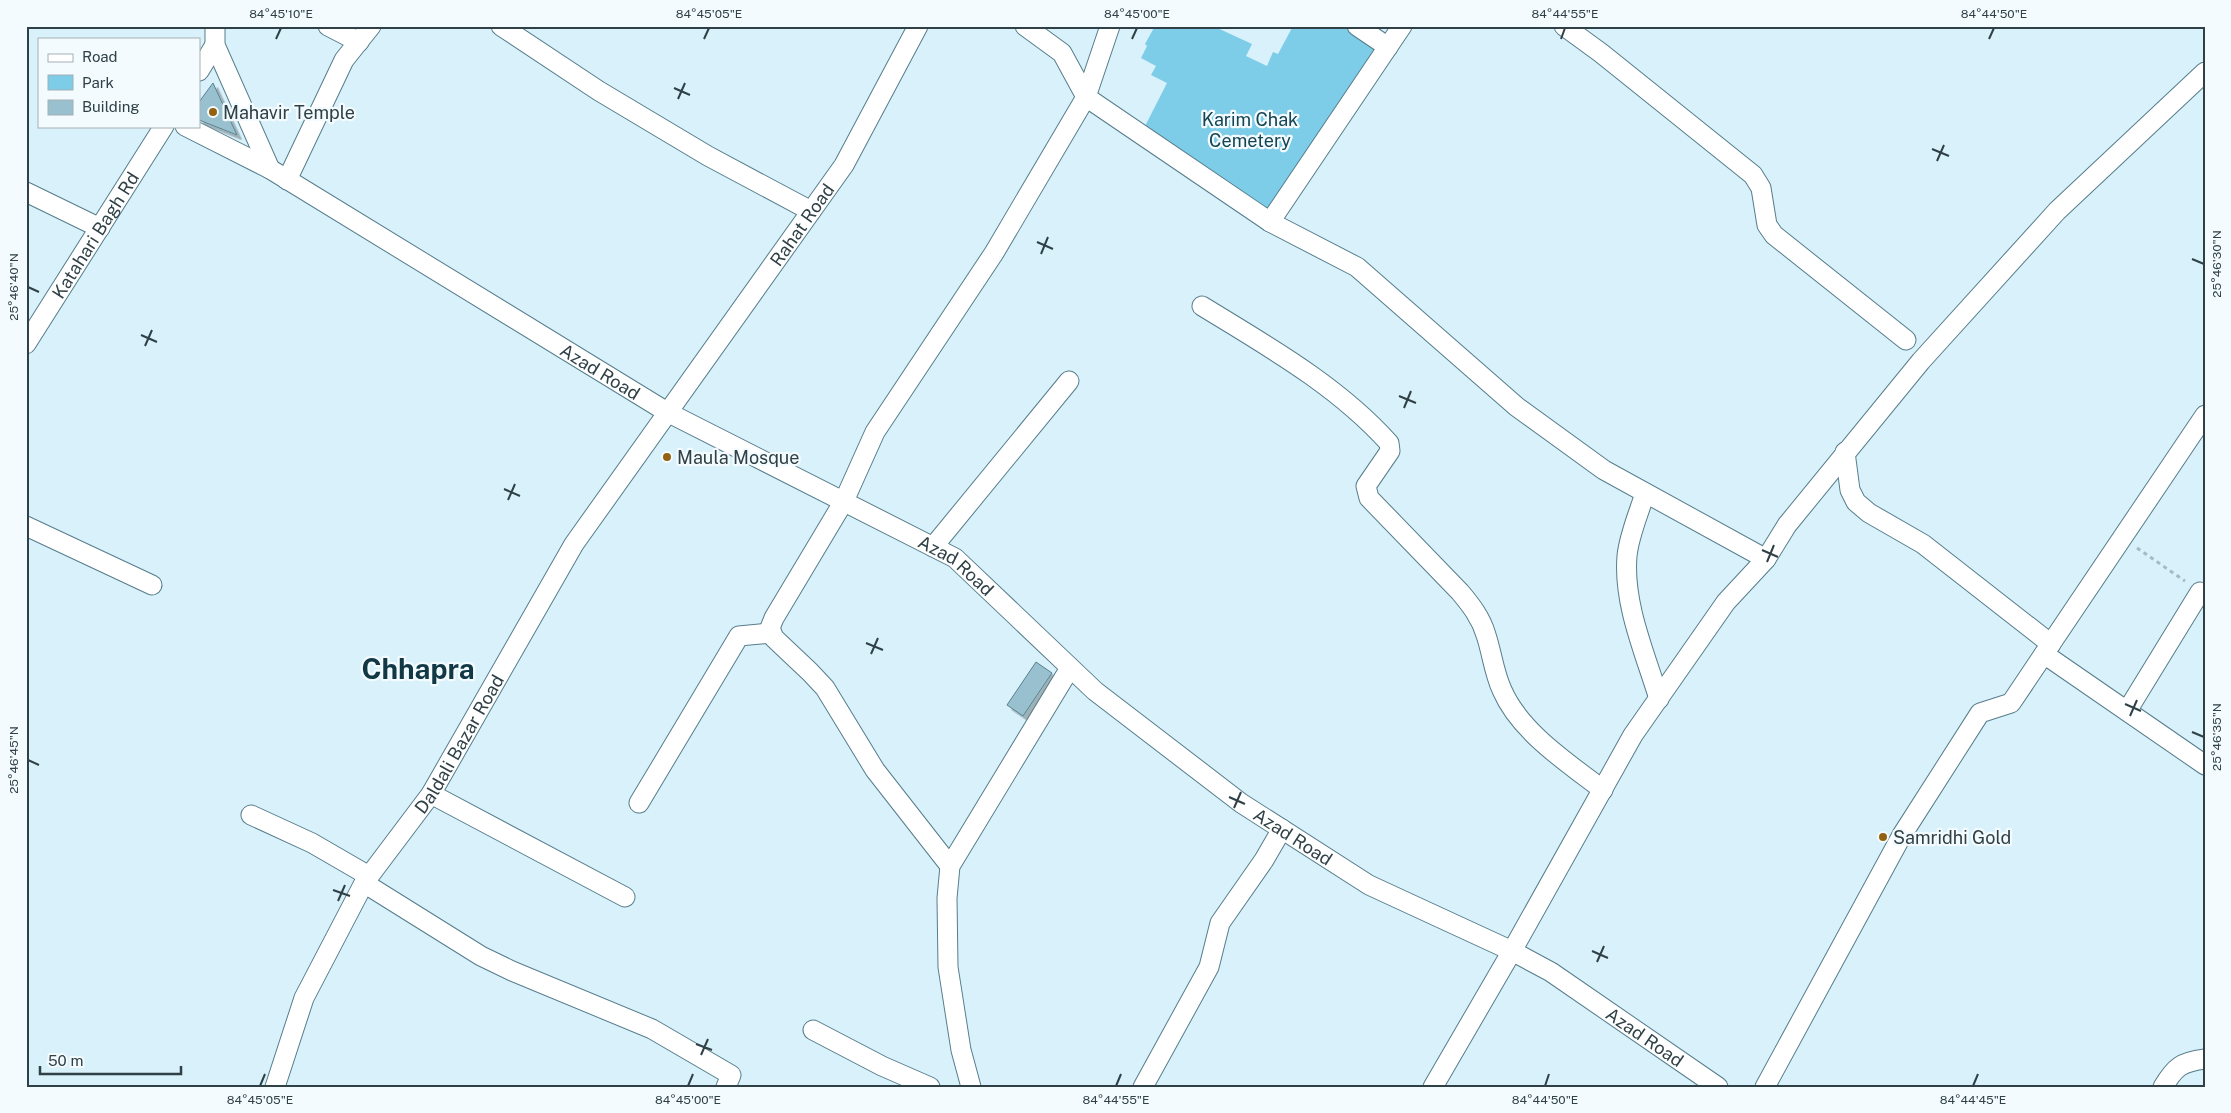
<svg xmlns="http://www.w3.org/2000/svg" width="2231" height="1113" font-family="'Public Sans',sans-serif">
<style>
.green{fill:#7dcce8}
.building{fill:#98c0cf;stroke:#59808e;filter:url(#shadow)}
.lines{fill:none;stroke-linecap:round;stroke-linejoin:round}
.minor-casing{stroke:#567d8b;stroke-width:21}
.path{stroke:#a4bbc3;stroke-width:3;stroke-dasharray:4 4;stroke-linecap:butt}
.minor{stroke:#fff;stroke-width:19}
.ticks{fill:none;stroke:#2f4046;stroke-width:2}
.poi-dot{fill:#936112;stroke:#f3fbfe;stroke-width:2}
.labels{text-anchor:middle;dominant-baseline:central;stroke-width:4.5;stroke-linejoin:round;paint-order:stroke}
.poi-label{font-size:18px;fill:#2f4046;stroke:#f3fbfe;text-anchor:start}
.park-label{font-size:18px;fill:#154453;stroke:#f3fbfe}
.street-label{font-size:18px;fill:#2f4046;stroke:#f3fbfe}
.town-label{font-size:28px;font-weight:bold;fill:#113844;stroke:#f3fbfe}
.neatline{fill:none;stroke:#2f4046;stroke-width:2}
.ticks-label{font-size:12px;text-anchor:middle;fill:#2f4046}
</style>
<defs>
<filter id="shadow"><feDropShadow dx="4.5" dy="4.5" stdDeviation="0" flood-color="#0004"/></filter>
</defs>
<rect width="100%" height="100%" fill="#d8f1fa"/>
<path class="green" d="M1155,26H1213L1252,44L1246,56L1267,66L1273,52L1278,54L1293,26H1357L1388,47L1270,222L1141,134L1167,83L1151,75L1156,66L1141,58L1147,46L1145,44Z"/>
<g class="building">
<path d="M213,83L237,135L199,120V102Z"/>
<path d="M1036,662L1052,673L1023,716L1007,705Z"/>
</g>
<g class="lines">
<g class="minor-casing">
<g id="minor">
<path id="s1" d="M215,26V45L270,169L667,412L955,558L1095,691L1241,803L1369,885L1512,951L1551,972L1718,1087"/>
<path d="M328,26L359,42"/>
<path d="M501,26L599,91L708,156L811,211"/>
<path d="M1025,26L1062,53L1086,97L1270,222L1357,267L1517,407L1604,470L1766,559"/>
<path d="M1357,26L1388,47"/>
<path d="M1564,26L1601,53L1753,175L1761,188L1767,225L1774,235L1906,340"/>
<path d="M199,71L215,45"/>
<path d="M185,126L270,169"/>
<path d="M287,180L344,60L371,26"/>
<path d="M26,192L100,228"/>
<path d="M1270,222L1402,26"/>
<path d="M1202,306C1267,346 1337,385 1389,443L1390,451L1366,486L1369,498L1460,592C1471,605 1481,618 1486,635C1492,653 1494,673 1502,690C1520,732 1568,763 1603,790"/>
<path id="s2" d="M26,344L164,126"/>
<path d="M1845,452L1850,490L1856,502L1869,513L1923,544L2051,644"/>
<path d="M1645,493C1639,513 1629,535 1627,556C1623,604 1645,653 1659,699"/>
<path d="M26,526L152,585"/>
<path d="M933,547L1069,381"/>
<path d="M2044,654L2205,765"/>
<path d="M2127,711L2200,592L2205,595"/>
<path d="M431,794L625,897"/>
<path d="M639,803L739,636L771,633"/>
<path d="M251,815L312,843L369,876"/>
<path d="M950,866L875,770L825,688L810,672L774,638L770,628L774,618L844,501L875,432L994,253L1086,97L1110,26"/>
<path d="M364,883L481,956L512,971L652,1029L731,1075L726,1087"/>
<path d="M813,1030L882,1066L930,1087"/>
<path id="s3" d="M275,1087L304,998L364,883L431,794L574,544L844,165L918,26"/>
<path d="M971,1087L961,1050L948,967L947,898L950,866L1070,668"/>
<path d="M1143,1087L1209,967L1220,923L1264,860L1282,829"/>
<path d="M1433,1087L1512,951L1633,735L1726,602L1766,559L1787,525L1921,361L2057,211L2205,72"/>
<path d="M1765,1087L1902,835L1980,713L2011,703L2205,415"/>
<path d="M2163,1087C2175,1067 2181,1062 2205,1059"/>
</g>
</g>
<path class="path" d="M2137,548L2185,581"/>
<use href="#minor" class="minor"/>
</g>
<path class="ticks" d="M276,39L281,28M704,39L709,28M1132,39L1137,28M1561,39L1565,28M1989,39L1994,28M674,88L690,95M678,99L685,83M1932,149L1949,156M1937,161L1944,145M1037,242L1053,249M1041,254L1048,237M2192,259L2204,264M28,287L39,292M141,335L157,342M145,346L152,330M1399,396L1416,403M1404,408L1411,391M504,489L520,496M508,500L515,484M1762,550L1778,557M1767,562L1774,545M866,643L883,650M871,654L878,638M2125,704L2141,711M2130,716L2137,700M2192,732L2204,737M28,760L39,765M1229,797L1245,804M1234,808L1241,792M333,890L350,896M338,901L345,885M1592,951L1608,958M1597,962L1604,946M696,1044L712,1050M701,1055L708,1039M260,1086L265,1074M688,1086L693,1074M1116,1086L1121,1074M1545,1086L1549,1074M1973,1086L1978,1074"/>
<g class="poi-dot">
<circle cx="213" cy="112" r="5"/>
<circle cx="667" cy="457" r="5"/>
<circle cx="1883" cy="837" r="5"/>
</g>
<g class="labels">
<g class="poi-label">
<text x="223" y="112">Mahavir Temple</text>
<text x="677" y="457">Maula Mosque</text>
<text x="1893" y="837">Samridhi Gold</text>
</g>
<g class="park-label">
<text x="1250" y="119">Karim Chak<tspan x="1250" dy="21">Cemetery</tspan></text>
</g>
<g class="street-label">
<text stroke="none"><textPath href="#s3" startOffset="1015">Rahat Road</textPath></text>
<text stroke="none"><textPath href="#s2" startOffset="129">Katahari Bagh Rd</textPath></text>
<text stroke="none"><textPath href="#s1" startOffset="542">Azad Road</textPath></text>
<text stroke="none"><textPath href="#s1" startOffset="948">Azad Road</textPath></text>
<text stroke="none"><textPath href="#s3" startOffset="392">Daldali Bazar Road</textPath></text>
<text stroke="none"><textPath href="#s1" startOffset="1382">Azad Road</textPath></text>
<text stroke="none"><textPath href="#s1" startOffset="1788">Azad Road</textPath></text>
</g>
<g class="town-label">
<text x="418" y="668">Chhapra</text>
</g>
</g>
<rect width="2231" height="1113" fill="none" stroke="#f3fbfe" stroke-width="55"/>
<rect x="38" y="38" width="162" height="90" fill="#f3fbfe" stroke="#a5b0b4"/>
<rect x="48" y="54" width="25" height="8" fill="#ffffff" stroke="#a5b0b4"/>
<text x="82" y="62" font-size="15" fill="#2f4046">Road</text>
<rect x="48" y="75" width="25" height="15" fill="#7dcce8" stroke="#a5b0b4"/>
<text x="82" y="88" font-size="15" fill="#2f4046">Park</text>
<rect x="48" y="100" width="25" height="15" fill="#98c0cf" stroke="#a5b0b4"/>
<text x="82" y="112" font-size="15" fill="#2f4046">Building</text>
<path d="M40 1066v8h141v-8" fill="none" stroke="#2f4046" stroke-width="2.5"/>
<text x="48" y="1066" font-size="15" fill="#2f4046" stroke="#f3fbfe" stroke-width="4" paint-order="stroke">50 m</text>
<rect x="28" y="28" width="2176" height="1058" class="neatline"/>
<g class="ticks-label">
<text x="281" y="18">84°45'10"E</text>
<text x="709" y="18">84°45'05"E</text>
<text x="1137" y="18">84°45'00"E</text>
<text x="1565" y="18">84°44'55"E</text>
<text x="1994" y="18">84°44'50"E</text>
<text transform="translate(2217 264) rotate(-90)" y="4">25°46'30"N</text>
<text transform="translate(14 287) rotate(-90)" y="4">25°46'40"N</text>
<text transform="translate(2217 737) rotate(-90)" y="4">25°46'35"N</text>
<text transform="translate(14 760) rotate(-90)" y="4">25°46'45"N</text>
<text x="260" y="1104">84°45'05"E</text>
<text x="688" y="1104">84°45'00"E</text>
<text x="1116" y="1104">84°44'55"E</text>
<text x="1545" y="1104">84°44'50"E</text>
<text x="1973" y="1104">84°44'45"E</text>
</g>
</svg>
